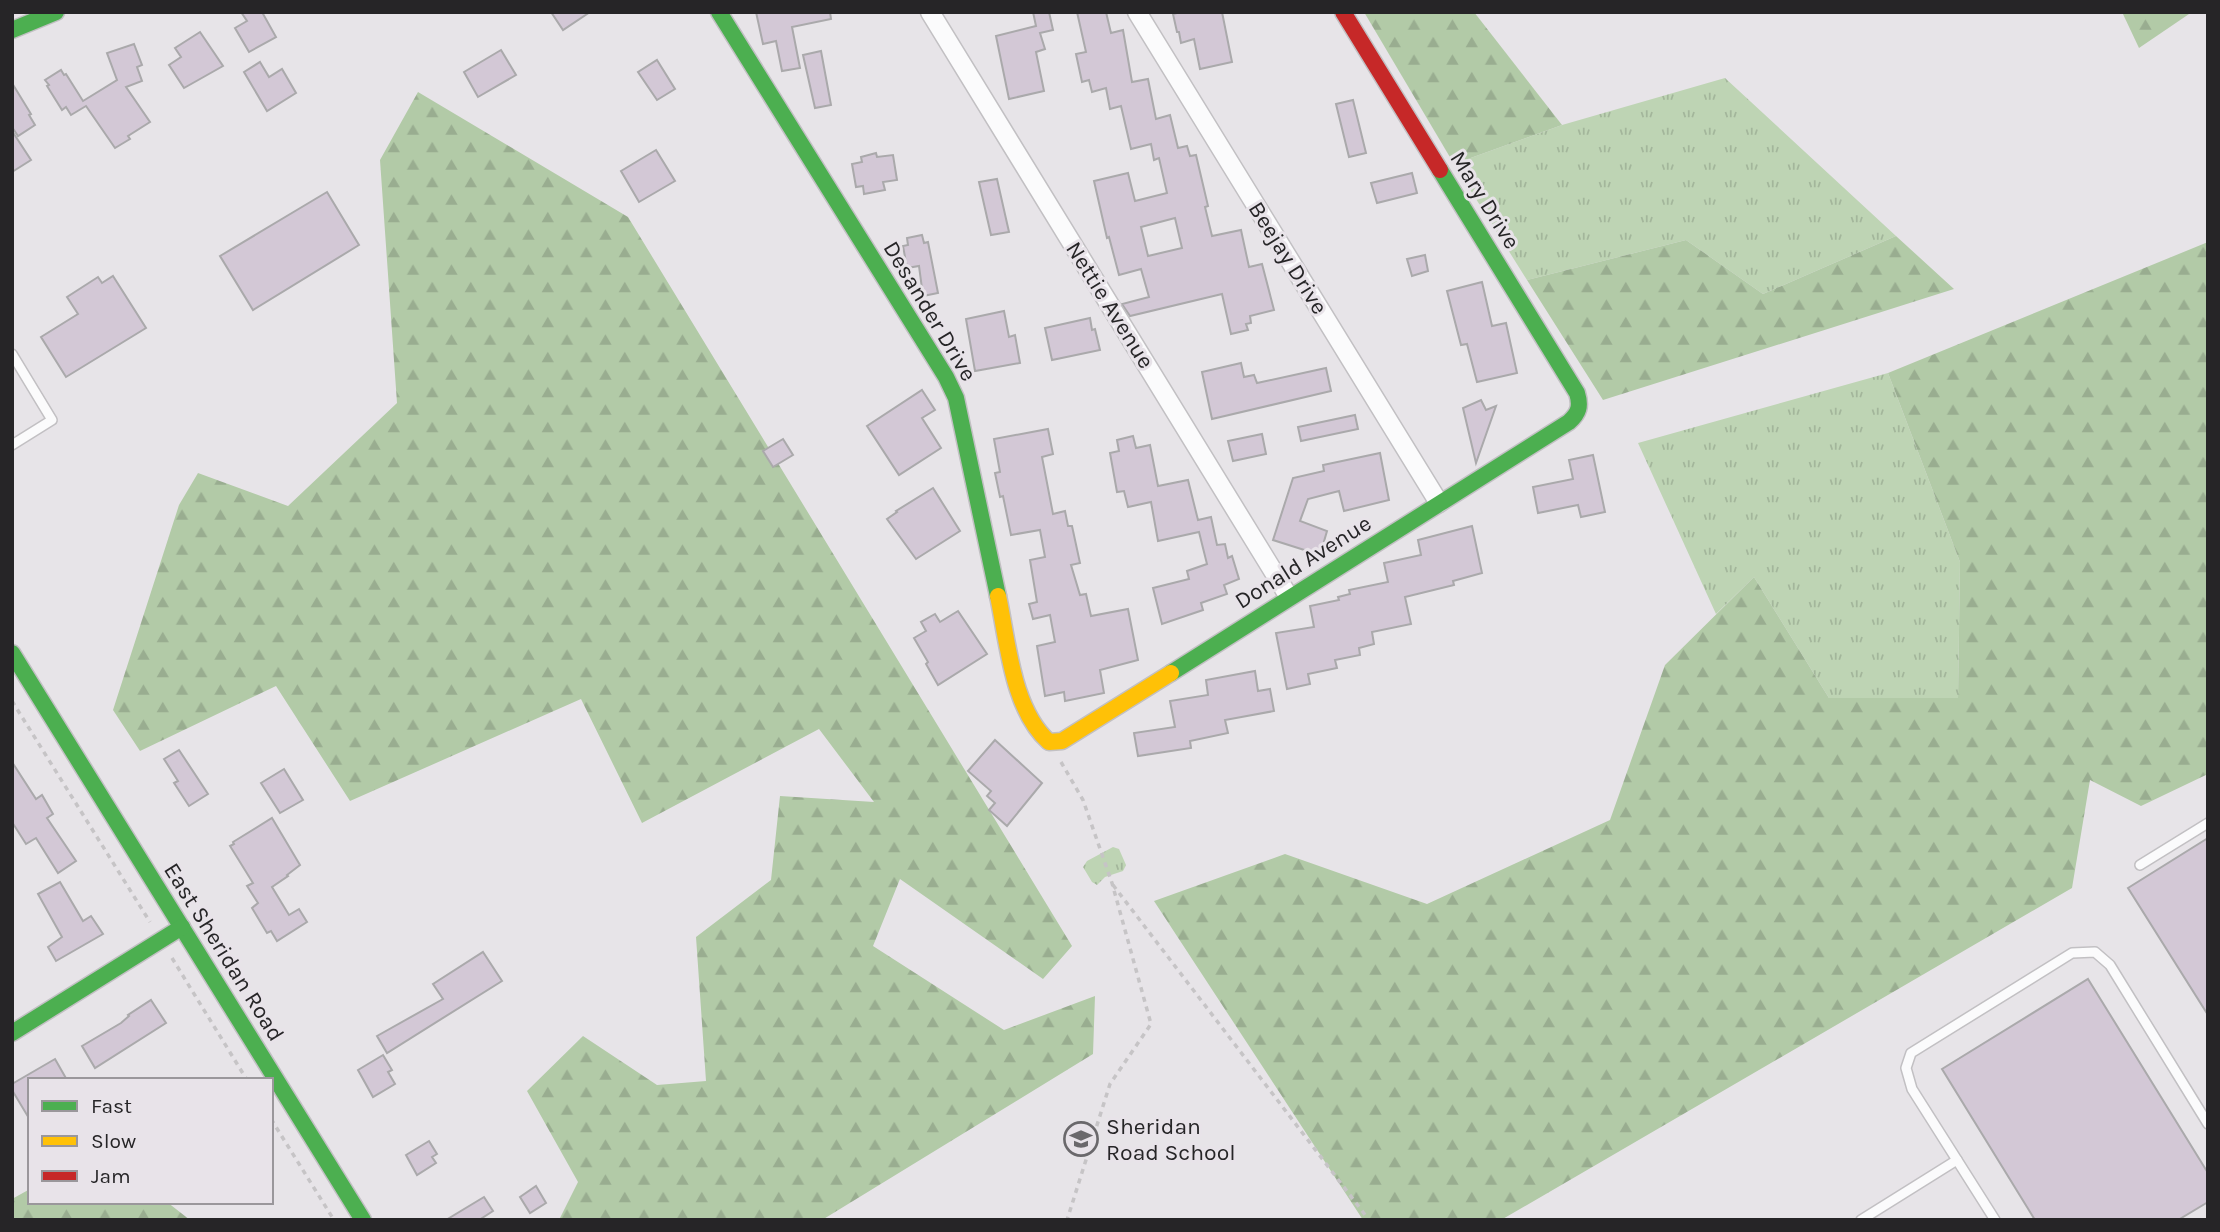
<svg xmlns="http://www.w3.org/2000/svg" width="2220" height="1232" font-family="Karla,sans-serif">
<style>
.grass{fill:url(#grass-tufts)}
.forest{fill:url(#forest-firs)}
.building{fill:#d3c8d6;stroke:#aaa9ab;stroke-width:2;fill-rule:evenodd}
.lines{fill:none;stroke-linecap:round;stroke-linejoin:round}
.lane-casing{stroke:#c2c0c3;stroke-width:12}
.street-casing{stroke:#c2c0c3;stroke-width:21}
.fast-casing{stroke:#c2c0c3;stroke-width:19}
.slow-casing{stroke:#c2c0c3;stroke-width:19}
.jam-casing{stroke:#c2c0c3;stroke-width:19}
.path{stroke:#c6c4c6;stroke-width:3.5;stroke-dasharray:5 5;stroke-linecap:butt}
.lane{stroke:#fbfbfc;stroke-width:9}
.street{stroke:#fbfbfc;stroke-width:18}
.fast{stroke:#4caf50;stroke-width:16}
.slow{stroke:#ffc107;stroke-width:16}
.jam{stroke:#c62828;stroke-width:16}
.labels{text-anchor:middle;dominant-baseline:central;stroke-width:6;stroke-linejoin:round;paint-order:stroke}
.street-label{font-size:23px;fill:#262527;stroke:#e8e3e9}
.poi-label{font-size:23px;fill:#262527;stroke:#e8e3e9;text-anchor:start}
</style>
<defs>
<pattern id="grass-tufts" width="24" height="20" patternUnits="userSpaceOnUse" patternTransform="scale(1.75)"><rect width="24" height="20" fill="#bed4b4"/><path d="M3 7l-1-3M5 7V3M7 7l1-3M15 17l-1-3M17 17v-4M19 17l1-3" fill="none" stroke="#a3b69b"/></pattern>
<pattern id="forest-firs" width="22" height="20" patternUnits="userSpaceOnUse" patternTransform="scale(1.75)"><rect width="22" height="20" fill="#b2caa7"/><path d="M5 1l3.5 6h-7zM16 11l3.5 6h-7z" fill="#99ad90"/></pattern>
</defs>
<rect width="100%" height="100%" fill="#e7e4e8"/>
<g class="grass">
<path d="M1725,78L1896,236L1763,294L1686,240L1527,280L1454,164L1562,125Z"/>
<path d="M1888,373L1960,562L1958,698H1829L1754,577L1716,614L1638,443Z"/>
<path d="M1113,847L1119,849L1126,865L1123,871L1105,877L1097,885L1092,882L1083,867L1087,861Z"/>
</g>
<g class="forest">
<path d="M1364,12H1474L1562,125L1454,164Z"/>
<path d="M2122,12H2192L2139,48Z"/>
<path d="M418,92L628,217L1072,946L1043,979L900,879L873,946L1004,1030L1095,996L1093,1054L822,1220H559L578,1182L527,1091L583,1036L657,1085L706,1081L696,937L771,880L780,796L874,802L819,729L642,823L581,699L350,801L276,686L140,751L113,710L179,505L198,473L288,506L397,403L380,160Z"/>
<path d="M1896,236L1954,289L1603,400L1527,280L1686,240L1763,294Z"/>
<path d="M2208,242V774L2141,806L2090,780L2072,888L1501,1220H1363L1154,901L1285,854L1427,904L1610,820L1665,665L1754,577L1829,698H1958L1960,562L1888,373Z"/>
<path d="M30,1189V1202H167L190,1220H12V1199Z"/>
</g>
<g class="building">
<path d="M241,12H262L276,37L249,52L235,28L247,21Z"/>
<path d="M551,12H590L563,30Z"/>
<path d="M756,12H830L831,19L792,27L800,68L782,71L776,41L763,44Z"/>
<path d="M1033,12H1049L1053,30L1040,33L1045,49L1036,52L1044,91L1009,99L996,36L1036,26Z"/>
<path d="M1077,12H1106L1111,33L1123,30L1132,82L1148,79L1156,119L1170,115L1178,148L1187,146L1190,156L1196,155L1208,206L1205,207L1212,236L1241,230L1249,267L1262,264L1274,310L1250,316L1251,323L1246,324L1248,330L1231,334L1222,294L1130,316L1122,304L1149,297L1141,269L1119,275L1109,237L1107,238L1094,181L1128,173L1135,201L1167,193L1159,158L1154,160L1151,144L1131,149L1121,106L1110,109L1106,88L1092,92L1089,80L1082,82L1076,54L1086,52ZM1175,218L1182,248L1148,256L1141,227Z"/>
<path d="M1181,12H1222L1232,62L1200,69L1194,39L1181,43L1179,32H1177L1173,14Z"/>
<path d="M200,32L223,66L184,88L169,65L181,57L175,48Z"/>
<path d="M134,44L142,65L137,67L142,81L126,87L150,122L128,136L130,139L115,148L86,106L71,115L66,107L62,110L47,86L49,85L45,80L61,70L64,75L66,74L83,101L117,80L107,53Z"/>
<path d="M501,50L516,75L478,97L464,72Z"/>
<path d="M821,51L831,105L815,108L803,55Z"/>
<path d="M657,60L675,89L657,100L638,72Z"/>
<path d="M260,62L269,77L282,69L296,93L267,111L244,72Z"/>
<path d="M12,83L31,114L29,115L35,125L18,136L12,127Z"/>
<path d="M1353,100L1366,153L1349,157L1336,104Z"/>
<path d="M12,131L31,160L12,172Z"/>
<path d="M656,150L675,181L639,202L621,171Z"/>
<path d="M876,153L877,157L893,155L897,180L883,182L885,190L864,194L863,186L856,187L852,164L862,162L861,157Z"/>
<path d="M1412,173L1417,193L1377,203L1371,183Z"/>
<path d="M997,179L1009,232L991,235L979,182Z"/>
<path d="M327,192L359,245L253,310L220,256Z"/>
<path d="M922,235L924,243L928,242L938,293L923,296L919,266L907,268L903,246L908,245L907,238Z"/>
<path d="M1425,255L1428,271L1412,276L1407,259Z"/>
<path d="M113,276L146,328L66,377L41,337L78,314L67,297L98,277L102,283Z"/>
<path d="M1482,282L1492,326L1506,323L1517,373L1477,382L1467,344L1461,345L1447,291Z"/>
<path d="M1004,311L1009,337L1015,335L1020,363L975,371L966,319Z"/>
<path d="M1090,318L1092,330L1095,329L1100,350L1052,360L1045,328Z"/>
<path d="M1241,363L1244,377L1254,375L1257,383L1326,368L1331,391L1212,419L1202,372Z"/>
<path d="M922,390L935,410L922,418L941,448L899,475L867,426Z"/>
<path d="M1481,400L1486,410L1496,406L1476,463L1463,408Z"/>
<path d="M1355,415L1358,429L1301,441L1298,427Z"/>
<path d="M1048,429L1053,454L1042,457L1053,514L1065,511L1068,526H1072L1080,563L1071,565L1080,595L1086,594L1091,616L1128,609L1138,660L1100,670L1104,693L1065,701L1064,692L1045,696L1037,646L1055,642L1050,615L1033,619L1029,604L1037,602L1030,560L1045,557L1040,530L1011,535L1003,496L1000,497L995,473L1000,472L994,439Z"/>
<path d="M1262,434L1266,454L1233,461L1228,441Z"/>
<path d="M1133,436L1136,448L1150,445L1158,486L1188,480L1198,520L1211,517L1217,545L1225,544L1228,558L1232,556L1239,579L1224,585L1227,594L1201,603L1203,610L1162,624L1153,588L1189,579L1187,571L1207,564L1199,532L1158,541L1151,502L1128,507L1124,491L1117,492L1110,453L1119,451L1117,440Z"/>
<path d="M783,439L793,455L773,467L763,451Z"/>
<path d="M1380,453L1389,500L1344,511L1339,491L1308,499L1300,521L1327,531L1320,555L1273,540L1293,478L1324,471L1323,465Z"/>
<path d="M1593,455L1605,512L1581,517L1578,505L1538,513L1533,487L1573,479L1569,460Z"/>
<path d="M933,488L960,531L916,559L887,519L897,512L896,511Z"/>
<path d="M1472,526L1482,573L1453,581L1454,585L1405,597L1411,624L1372,632L1374,644L1359,648L1360,655L1335,660L1337,668L1308,674L1310,684L1287,689L1276,633L1314,627L1310,606L1339,600L1338,597L1350,594L1349,590L1388,582L1384,563L1421,555L1418,540Z"/>
<path d="M958,611L987,654L938,685L926,664L928,662L914,638L926,631L921,622L935,614L940,622Z"/>
<path d="M1255,671L1258,691L1270,689L1274,711L1225,720L1228,733L1190,741L1191,748L1138,756L1134,733L1175,727L1170,701L1208,695L1206,680Z"/>
<path d="M995,740L1042,783L1007,826L989,810L995,803L987,796L991,791L968,771Z"/>
<path d="M179,750L208,794L189,806L174,783L178,781L164,759Z"/>
<path d="M12,762L36,799L42,795L53,814L47,818L76,861L58,873L36,838L26,844L12,822Z"/>
<path d="M284,769L303,800L280,813L261,783Z"/>
<path d="M272,818L300,865L287,875L288,876L272,887L289,915L299,909L307,922L277,941L271,931L267,933L252,908L258,903L247,886L253,883L230,846L234,844L233,842Z"/>
<path d="M2208,838V1015L2128,888Z"/>
<path d="M60,882L83,921L91,916L103,934L56,961L48,947L62,937L38,894Z"/>
<path d="M483,952L502,981L387,1053L377,1036L443,999L433,984Z"/>
<path d="M2088,979L2208,1173V1202L2178,1220H2035L1942,1069Z"/>
<path d="M151,1000L166,1023L95,1068L82,1046L121,1023L129,1016L128,1015Z"/>
<path d="M383,1055L392,1070L388,1072L395,1084L373,1097L358,1070Z"/>
<path d="M55,1059L67,1080H30V1120L12,1090V1084Z"/>
<path d="M429,1141L437,1154L432,1157L436,1163L417,1175L406,1155Z"/>
<path d="M536,1186L546,1203L530,1213L520,1197Z"/>
<path d="M484,1197L493,1211L479,1220H446Z"/>
</g>
<g class="lines">
<g class="lane-casing">
<g id="lane">
<path d="M12,354L52,420L12,445"/>
<path d="M2140,865L2208,823"/>
<path d="M1861,1220L1957,1160"/>
<path d="M1995,1220L1912,1089L1906,1068L1911,1053L2072,953L2095,952L2110,965L2208,1124"/>
</g>
</g>
<g class="street-casing">
<g id="street">
<path d="M930,12L1289,597"/>
<path d="M1137,12L1439,503"/>
</g>
</g>
<g class="fast-casing">
<g id="fast">
<path d="M719,12L946,377L956,398L998,596"/>
<path d="M12,30L56,12"/>
<path d="M12,653L363,1220"/>
<path d="M1171,673L1569,422C1579,413 1581,406 1577,393L1440,170"/>
<path d="M12,1033L182,927"/>
</g>
</g>
<g class="slow-casing">
<path id="slow" d="M998,596C1008,642 1012,709 1049,742L1062,741L1171,673"/>
</g>
<g class="jam-casing">
<path id="jam" d="M1343,12L1440,170"/>
</g>
<g class="path">
<path d="M12,701L150,922"/>
<path d="M1061,762L1083,800L1112,883L1151,1024L1110,1084L1067,1220"/>
<path d="M1113,885L1369,1220"/>
<path d="M172,958L247,1080"/>
<path d="M271,1119L334,1220"/>
</g>
<use href="#lane" class="lane"/>
<use href="#street" class="street"/>
<use href="#fast" class="fast"/>
<use href="#slow" class="slow"/>
<use href="#jam" class="jam"/>
</g>
<defs>
<g id="school-ring" transform="scale(1.75)"><circle r="9.5" fill="#e8e3e9" stroke="#6a686b" stroke-width="1.5"/><path d="M0-5L7-2L0 1L-7-2ZM-4 1L0 2.5L4 1V4Q0 6-4 4Z" fill="#6a686b"/></g>
</defs>
<g fill-rule="evenodd">
<use href="#school-ring" x="1081" y="1139"/>
</g>
<g class="labels">
<g class="street-label">
<text transform="translate(1485 200) rotate(58)">Mary Drive</text>
<text transform="translate(1288 258) rotate(58)">Beejay Drive</text>
<text transform="translate(1110 305) rotate(58)">Nettie Avenue</text>
<text transform="translate(930 311) rotate(59)">Desander Drive</text>
<text transform="translate(1303 562) rotate(-32)">Donald Avenue</text>
<text transform="translate(224 952) rotate(58)">East Sheridan Road</text>
</g>
<g class="poi-label">
<text x="1106" y="1126">Sheridan<tspan x="1106" dy="26">Road School</tspan></text>
</g>
</g>
<rect width="2220" height="1232" fill="none" stroke="#262527" stroke-width="28"/>
<rect x="28" y="1078" width="245" height="126" fill="#e8e3e9" stroke="#9a979b" stroke-width="2"/>
<rect x="42" y="1101" width="35" height="10" fill="#4caf50" stroke="#9a979b" stroke-width="2"/>
<text x="91" y="1113" font-size="21" fill="#262527">Fast</text>
<rect x="42" y="1136" width="35" height="10" fill="#ffc107" stroke="#9a979b" stroke-width="2"/>
<text x="91" y="1148" font-size="21" fill="#262527">Slow</text>
<rect x="42" y="1171" width="35" height="10" fill="#c62828" stroke="#9a979b" stroke-width="2"/>
<text x="91" y="1183" font-size="21" fill="#262527">Jam</text>
</svg>
